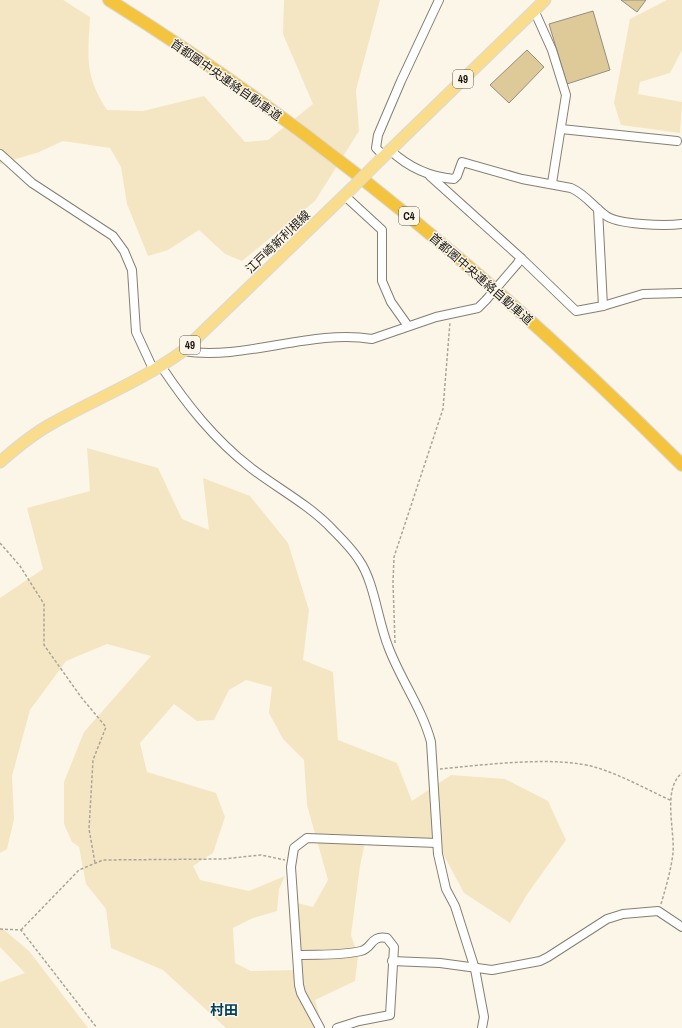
<svg xmlns="http://www.w3.org/2000/svg" width="682" height="1028" font-family="'Archivo Narrow','Noto Sans JP',sans-serif">
<style>
.green{fill:#f5e6c3;fill-rule:evenodd}
.building{fill:#dec999;stroke:#938e82}
.lines{fill:none;stroke-linecap:round;stroke-linejoin:round}
.minor-casing{stroke:#847f73;stroke-width:10}
.major-casing{stroke:#dadad9;stroke-width:13}
.highway-casing{stroke:#dadad9;stroke-width:14}
.path{stroke:#aaa59a;stroke-width:1.5;stroke-dasharray:3 2;stroke-linecap:butt}
.minor{stroke:#fff;stroke-width:8}
.major{stroke:#f9dc8c;stroke-width:11}
.highway{stroke:#f5c43f;stroke-width:12}
.minor-bridge-casing{stroke:#847f73;stroke-width:10;stroke-linecap:butt}
.major-bridge-casing{stroke:#dadad9;stroke-width:13;stroke-linecap:butt}
.minor-bridge{stroke:#fff;stroke-width:8}
.major-bridge{stroke:#f9dc8c;stroke-width:11}
.labels{text-anchor:middle;dominant-baseline:central;stroke-width:3;stroke-linejoin:round;paint-order:stroke}
.shield{fill:#fcf6e8;stroke:#5c5952;stroke-width:1}
.shield-label{font-size:11px;font-weight:bold;fill:#181611}
.street-label{font-size:12px;fill:#181611;stroke:#fcf6e8}
.quarter-label{font-size:14px;font-weight:bold;fill:#004160;stroke:#fcf6e8}
</style>
<rect width="100%" height="100%" fill="#fcf6e8"/>
<g class="green">
<path d="M0,0H63L90,17C88,58 84,74 107,110L143,111L204,96L245,142L268,140L313,104L283,34L284,0H380L356,90L359,131L315,201L242,261L225,254L199,230L168,250L148,256L127,204L121,167L110,148L63,141L39,152L0,164Z"/>
<path d="M667,0H682V50L670,73L640,82L638,94L682,102L680,133L621,125L614,103L630,19Z"/>
<path d="M87,448L158,468L182,519L209,530L203,478L250,496L288,543L309,610L303,660L333,672L338,740L397,763L412,801L451,775L505,779L548,801L566,840L528,893L510,923L464,893L439,846L365,842L360,866L351,935L358,956L355,981L315,1000L323,1028H226L163,970L111,948L106,909L86,884L79,847L72,842L64,824V782L84,732L151,656L107,644L66,661L30,710L12,776L14,819L7,849L0,853V598L43,569L27,508L90,491ZM246,680L272,687L269,713L283,739L304,760L307,805L328,880L313,907L297,903L295,970L251,971L235,963L233,928L253,918L277,911L279,889L285,876L249,891L200,880L193,866L213,853L225,817L216,793L147,772L140,743L174,704L197,721L214,720L229,690Z"/>
<path d="M0,929H3L29,951L88,1028H0V982L25,973L0,947Z"/>
</g>
<g class="building">
<path d="M621,0H646L637,12Z"/>
<path d="M593,11L610,70L567,84L549,24Z"/>
<path d="M527,50L544,67L509,103L490,85Z"/>
</g>
<g class="lines">
<g class="minor-casing">
<g id="minor">
<path d="M534,10L552,50L566,95L552,183"/>
<path d="M561,129L677,141"/>
<path d="M390,150C408,167 430,177 454,179L457,176L462,162L522,179L571,188C585,194 593,206 605,215C617,225 666,226 682,224"/>
<path d="M0,154L32,183L113,236L124,251L132,270L136,332L154,371"/>
<path d="M384,156L376,148L378,135L401,81L439,0"/>
<path d="M430,176L521,258"/>
<path d="M345,196L382,230V281L391,302L408,326"/>
<path d="M598,209L603,306"/>
<path d="M517,264L521,258L576,311L603,306L643,294L682,293"/>
<path d="M183,351C245,361 310,329 372,339L436,317L478,308L486,300"/>
<path d="M161,366C187,405 214,439 251,468C277,488 311,506 333,530C342,539 352,549 359,560C374,581 378,621 388,646C400,679 422,708 431,742L438,854L446,889L455,906L475,969L484,1017L482,1028"/>
<path d="M298,955C319,954 340,956 361,951C373,948 370,935 387,938L394,947L390,1015L359,1021L337,1028"/>
<path d="M392,961L440,963L492,970L540,961L548,957L607,919L623,914L658,911L682,927"/>
<path d="M320,1028L301,993L299,985L291,867L294,848L307,838L437,843"/>
</g>
</g>
<g class="major-casing">
<g id="major">
<path d="M381,159L545,0"/>
<path d="M0,462C16,448 33,434 51,424C95,399 142,381 183,351L351,189"/>
</g>
</g>
<g class="highway-casing">
<path id="highway" d="M109,0C318,130 508,291 682,465"/>
</g>
<g class="path">
<path d="M0,543L20,566L44,604V645L81,697L106,727L93,760L89,829L95,863"/>
<path d="M395,643L393,582L394,557L443,409L450,322"/>
<path d="M440,769C484,765 557,755 598,768C623,776 646,789 670,800"/>
<path d="M661,904C666,887 671,870 673,853C675,830 662,789 682,773"/>
<path d="M0,929L21,930L97,1028"/>
<path d="M21,930L79,870L103,860L223,859L261,855L285,860"/>
</g>
<use href="#minor" class="minor"/>
<use href="#major" class="major"/>
<use href="#highway" class="highway"/>
<g class="minor-bridge-casing">
<path id="minor-bridge" d="M486,300L517,264"/>
</g>
<g class="major-bridge-casing">
<path id="major-bridge" d="M351,189L381,159"/>
</g>
<use href="#minor-bridge" class="minor-bridge"/>
<use href="#major-bridge" class="major-bridge"/>
</g>
<g class="labels">
<g class="shield">
<rect x="453" y="70" width="20" height="18" rx="3"/>
<rect x="399" y="207" width="20" height="18" rx="3"/>
<rect x="180" y="336" width="20" height="18" rx="3"/>
</g>
<g class="shield-label">
<text x="463" y="79">49</text>
<text x="409" y="216">C4</text>
<text x="190" y="345">49</text>
</g>
<g class="street-label">
<text transform="translate(226 80) rotate(35)">首都圏中央連絡自動車道</text>
<text transform="translate(278 242) rotate(-44)">江戸崎新利根線</text>
<text transform="translate(481 279) rotate(41)">首都圏中央連絡自動車道</text>
</g>
<g class="quarter-label">
<text x="224" y="1010">村田</text>
</g>
</g>
</svg>
